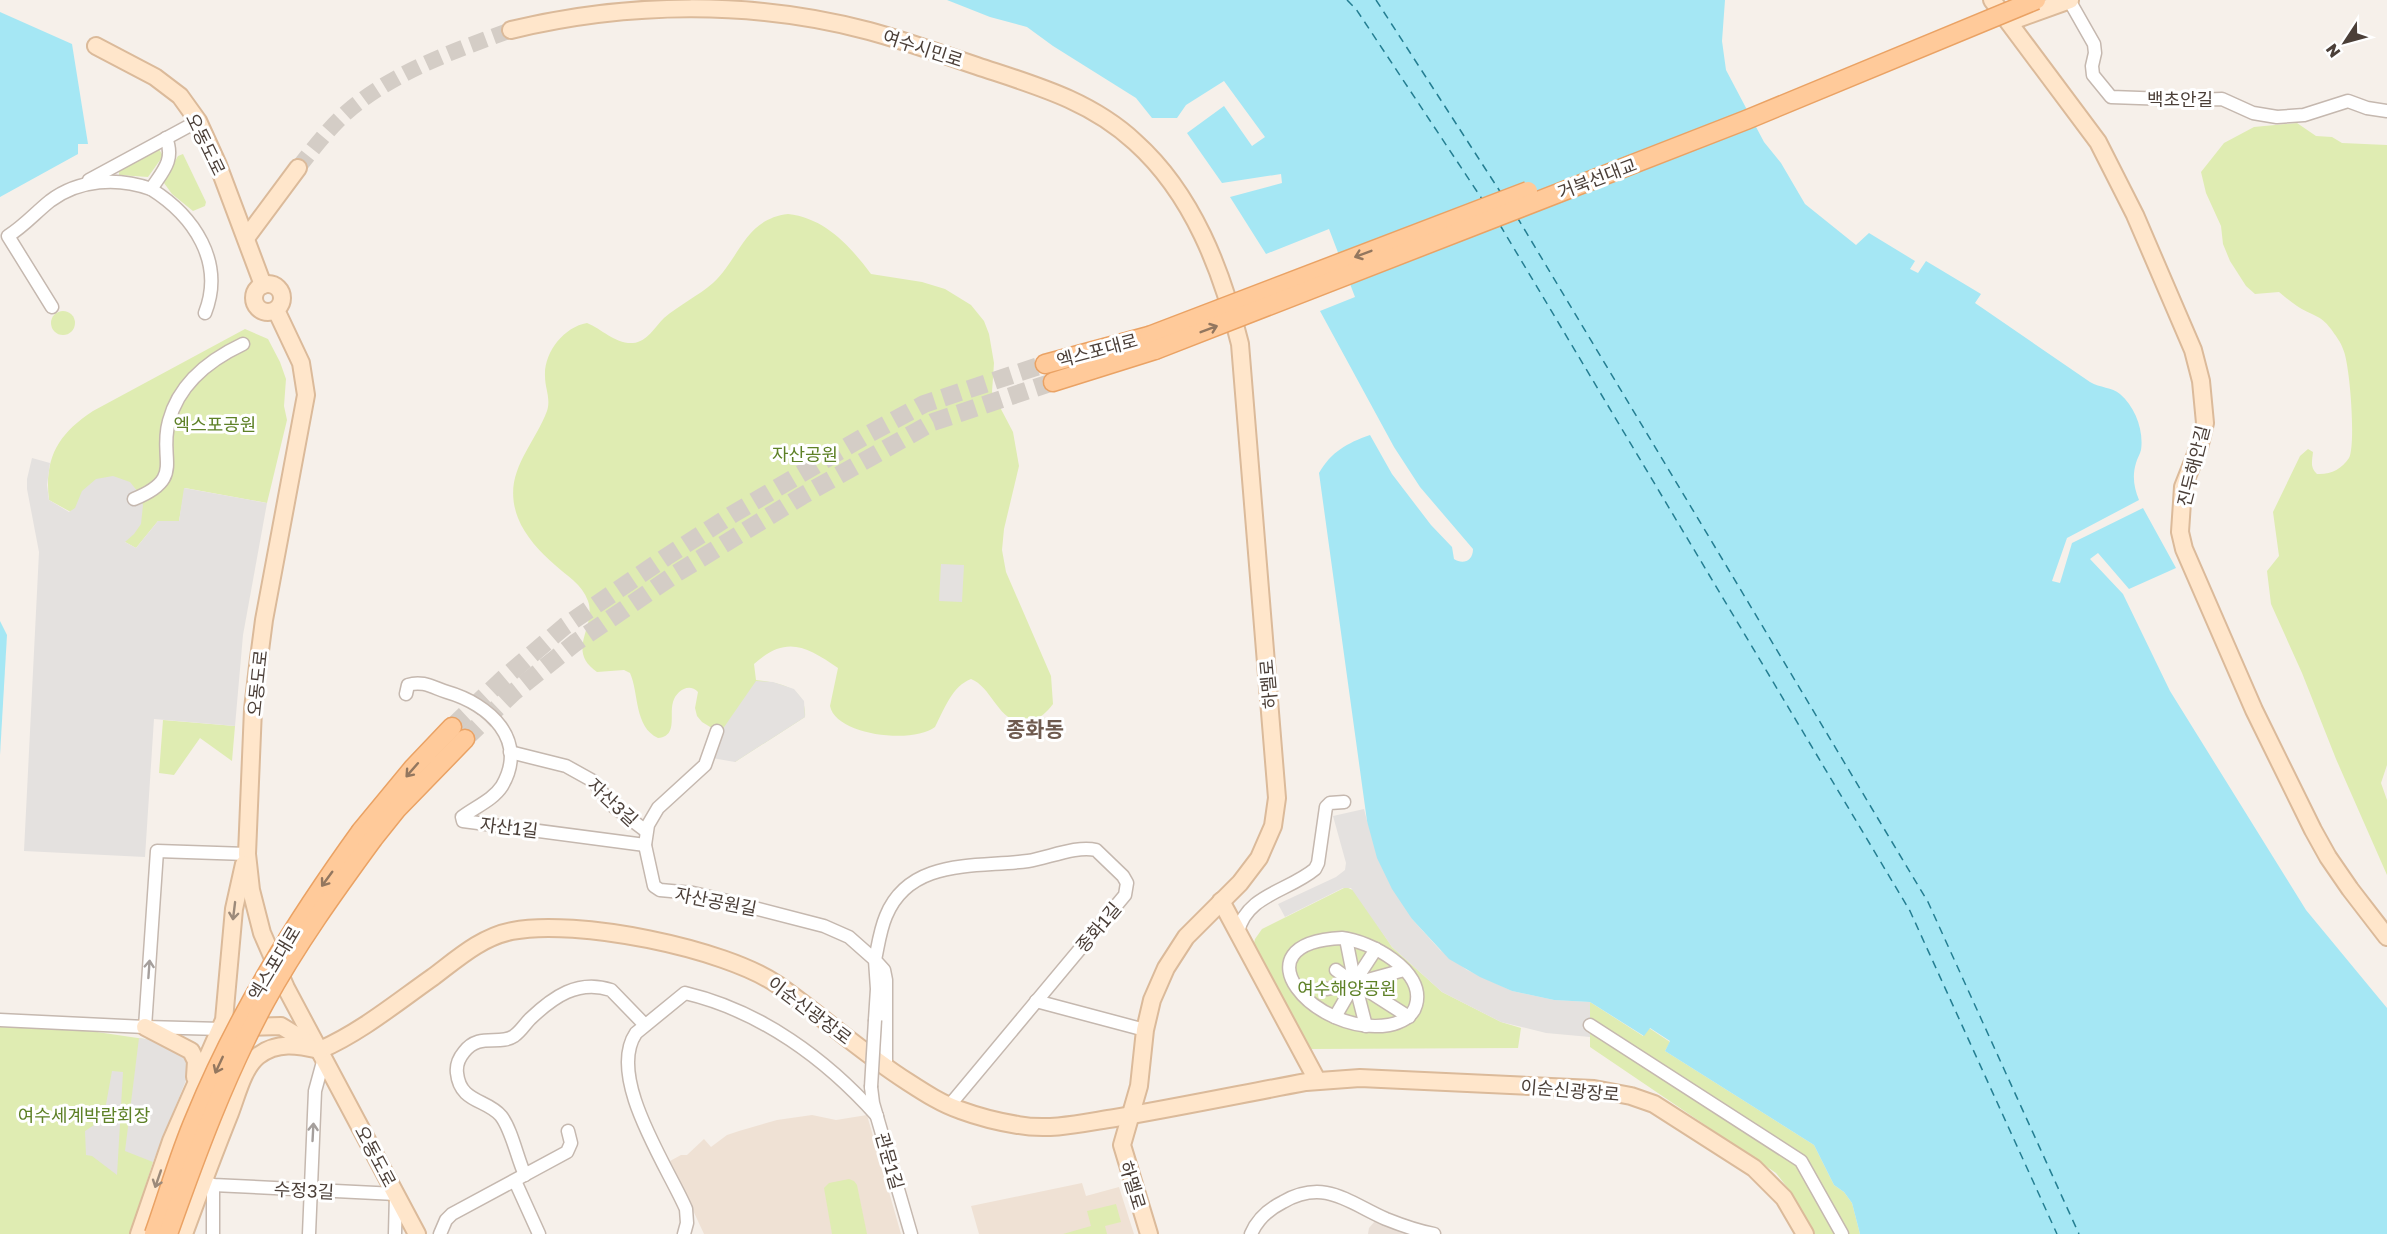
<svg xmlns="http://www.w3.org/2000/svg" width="2387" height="1234" font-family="'Golos Text','Noto Sans KR',sans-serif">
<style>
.residential{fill:#eae0d8}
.education{fill:#efe1d4}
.green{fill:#dfecb2}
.parking{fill:#e4e1df}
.water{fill:#a5e7f4}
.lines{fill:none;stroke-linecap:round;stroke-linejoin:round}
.ferry{stroke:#247e92;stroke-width:1.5;stroke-dasharray:8 6;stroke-linecap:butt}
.secondary-tunnel{stroke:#d4cdc6;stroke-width:16;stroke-dasharray:16 8;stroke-linecap:butt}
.primary-tunnel{stroke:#d4cdc6;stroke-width:18;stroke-dasharray:18 9;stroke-linecap:butt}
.street-casing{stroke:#c5b8af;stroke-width:15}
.secondary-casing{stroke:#dbba9a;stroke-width:20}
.primary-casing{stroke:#eaa264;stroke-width:21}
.street{stroke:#fff;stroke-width:12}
.secondary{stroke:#ffe6cb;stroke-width:16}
.primary{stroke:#ffca9a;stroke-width:18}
.street-bridge-casing{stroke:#c5b8af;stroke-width:15;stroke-linecap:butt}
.primary-bridge-casing{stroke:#eaa264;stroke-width:21;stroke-linecap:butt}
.street-bridge{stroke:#fff;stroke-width:12}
.primary-bridge{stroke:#ffca9a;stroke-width:18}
.oneway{stroke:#93775f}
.oneway2{stroke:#9c8a7a}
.oneway3{stroke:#a59f9c}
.labels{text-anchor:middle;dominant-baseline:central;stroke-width:6;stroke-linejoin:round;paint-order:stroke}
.street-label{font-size:18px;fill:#4b3f38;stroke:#fff}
.park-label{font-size:18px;fill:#5e8127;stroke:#fff}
.quarter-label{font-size:21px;font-weight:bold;fill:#6e5a4e;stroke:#fff}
</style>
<rect width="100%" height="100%" fill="#f6f0ea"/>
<path class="residential" d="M1376,1220L1413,1234H1368L1369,1228Z"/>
<g class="education">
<path d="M812,1115L836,1120L867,1115L901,1234H704L670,1161L681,1155H687L704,1139L711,1147L727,1135L739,1131L777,1120Z"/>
<path d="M1082,1183L1086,1196L1119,1187L1134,1234H979L971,1206Z"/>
</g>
<g class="green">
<path d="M2297,123L2316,136L2332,137L2342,143L2387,145V765L2381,783L2387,800V875L2336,759L2302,673L2271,604L2267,571L2279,556L2273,512L2300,456L2308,449L2313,452C2312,462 2310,467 2317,474C2330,475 2342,469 2349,458C2356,445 2350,363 2343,349C2341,342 2335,335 2331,329C2320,314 2312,316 2297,306C2291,302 2285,297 2279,292L2255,294L2246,286L2230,261L2223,244L2221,226L2206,193L2201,172L2224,143L2254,127Z"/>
<path d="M159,149L163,156L148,177L119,175V170Z"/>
<path d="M183,154L206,202L205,206L193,211L172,194L164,183L165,178L178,156Z"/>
<path d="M788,214C825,218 850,246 871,274L922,282L945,289L971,305L984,321L989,334L994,363L992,392L1013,432L1019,466L1004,529L1002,550L1006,572L1051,676L1053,704C1047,712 1040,719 1030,721C999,728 994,688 971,679C952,686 944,710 935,727C914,744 836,736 830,706L838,668C806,646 786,635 754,664L756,680C780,683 807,687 805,717L735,762L720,733L702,722L697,716L695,708L698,692C689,682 676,691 673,702C669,715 678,736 658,738C634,727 639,693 630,673L624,670L597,672C565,650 597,627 588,601C582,584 567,576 555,565C540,552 525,536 518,518C501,474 533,448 547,411C551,398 545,389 545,376C544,352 564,327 587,323C602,329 615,344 633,343C647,342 655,327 664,318C679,305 698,296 713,283C740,258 745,219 788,214Z"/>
<circle cx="63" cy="323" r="12"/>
<path d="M245,329L268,339L280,362L286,379L284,406L287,420L267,503L185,488L179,521H158L136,548L49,500C44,458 58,434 93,411Z"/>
<path d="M163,720L235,726L232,761L200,738L174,775L159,773Z"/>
<path d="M1346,887L1355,891L1392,947L1442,992L1501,1022L1521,1028L1518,1048L1310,1049L1254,943L1255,939L1262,929Z"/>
<path d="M1590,1002L1643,1036L1649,1028L1670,1042L1665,1051L1814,1145L1834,1185L1844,1192L1852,1203L1860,1234H1815L1793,1195L1776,1173L1590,1047Z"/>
<path d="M0,1013L22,1021L165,1042L153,1162L130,1234H0Z"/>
<path d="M849,1179L854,1181L857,1185L867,1234H832L824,1188L829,1183Z"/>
<path d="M1116,1204L1121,1222L1105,1226L1107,1234H1063L1091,1226L1087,1211Z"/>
</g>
<g class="parking">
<path d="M32,458L50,463L47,485L49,500L69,512L75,508L82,491L96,479L113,476L130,482L138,492L143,505L141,524L134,534L125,542L136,548L158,521H179L184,488L267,503L243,635L235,726L154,719L145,857L24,851L39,552L27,489V479Z"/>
<path d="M941,564L964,565L962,602L939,601Z"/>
<path d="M756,681L773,682L794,689L804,701L805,717L735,762L712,758L720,733Z"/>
<path d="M1364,809L1367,821L1412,919L1440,950L1467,970L1512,991L1554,1000L1590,1002V1037L1546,1033L1501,1022L1442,992L1392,947L1351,888H1343L1285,917L1278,904L1336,877L1345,870L1346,863L1333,816Z"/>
<path d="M139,1038L165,1042L193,1063L153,1162L125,1151Z"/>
<path d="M112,1071L123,1072L117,1175L92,1156L86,1155L85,1131L100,1121H103Z"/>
</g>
<g class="water">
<path d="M947,0H1725L1722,41L1726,70L1764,142L1781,163L1805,204L1856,245L1869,233L1915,261L1910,269L1918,273L1926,261L1981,294L1975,303L2090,382C2100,388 2112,387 2120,394C2135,407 2144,430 2141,450C2140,454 2137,459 2136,463C2132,476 2134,488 2139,500L2067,538L2052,581L2060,583L2072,543L2143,508L2176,568L2129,589L2098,553L2090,559L2123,594L2170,691L2306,910L2387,1008V1234H1860L1852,1203L1844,1192L1834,1185L1814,1145L1665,1051L1670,1041L1650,1028L1644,1036L1590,1002L1554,1000L1512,991L1480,977L1449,959L1412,919L1392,889L1377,858L1367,821L1319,473C1331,452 1347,443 1370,435L1392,474L1431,525L1452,547L1454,559C1463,565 1473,561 1473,549L1420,487L1394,447L1320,311L1355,297L1329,229L1266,254L1230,197L1282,183L1281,174L1222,183L1187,133L1224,106L1252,146L1265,137L1224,81L1186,105L1177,118H1152L1136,98L1053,46L1027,27L990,17Z"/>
<path d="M0,12L72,44L88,144H78V154L0,197Z"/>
<path d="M0,621L7,635L0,755Z"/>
</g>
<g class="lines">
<g class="ferry">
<path d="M1347,0L1356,9L1482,199"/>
<path d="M1376,0L1501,193"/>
<path d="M1517,217L1928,902L2079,1234"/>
<path d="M1500,225L1910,911L2057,1234"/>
</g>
<path class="secondary-tunnel" d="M298,168C313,149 328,129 347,112C393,72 454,51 511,30"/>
<g class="primary-tunnel">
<path d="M452,727L504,678L565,626L666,557L733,514L865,436L924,404L1045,364"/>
<path d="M465,739L514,692L575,643L677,573L802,496L933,422L1053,382"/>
</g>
<g class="street-casing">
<g id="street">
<path d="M2069,0L2094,44L2095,53L2092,66L2093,75L2111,97L2196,100L2222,99L2253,113L2277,117L2304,115L2348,101L2367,108L2387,111"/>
<path d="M89,180L198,121"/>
<path d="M151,189C194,216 225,262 205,313"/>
<path d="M52,307L8,236C24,226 35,213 50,201C79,179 118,177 151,189C163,171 175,160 166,138"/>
<path d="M134,499C186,478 158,460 169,421C179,383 209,360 243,344"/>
<path d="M406,694L408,685C423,680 434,688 447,692C489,704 529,740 502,786C493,800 475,807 462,817L463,821L645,845"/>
<path d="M717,731L705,765L658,808L648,825L645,845L654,886L660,890L693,893L723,900L824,926L849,937L875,960L877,989L875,1020"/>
<path d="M510,752L566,766L593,781L613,806L646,831"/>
<path d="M1238,932C1246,895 1289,891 1315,869L1318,863L1326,807L1330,803L1344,802"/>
<path d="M1342,938C1369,941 1426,970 1416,1005C1413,1017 1400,1023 1389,1025C1315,1037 1233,943 1342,938Z"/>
<path d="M1346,939L1353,974"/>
<path d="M1336,970L1347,978"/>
<circle cx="1355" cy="983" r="9"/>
<path d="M1359,975L1376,949"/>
<path d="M1364,981L1404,970"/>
<path d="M1362,987L1409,1017"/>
<path d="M1327,989L1346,985"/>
<path d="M1357,991L1366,1026"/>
<path d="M1036,1001L1145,1030"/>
<path d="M1335,1017L1350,991"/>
<path d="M0,1020L145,1027L222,1029"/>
<path d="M1590,1025L1801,1161L1842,1234"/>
<path d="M145,1027L157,851L247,854"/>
<path d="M886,1068V980L884,970L875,960C878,946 880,930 886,916C910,857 978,868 1028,861C1048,858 1077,845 1096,850L1123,876L1127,883L1125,895L949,1106"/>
<path d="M871,1087L873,1103L911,1234"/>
<path d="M525,1175C517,1158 512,1130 501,1116C487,1099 460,1103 457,1073C456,1065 459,1058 464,1052C479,1032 499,1046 514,1036C521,1031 525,1024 530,1019C553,997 578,979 611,990L645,1025"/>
<path d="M203,1180L213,1185L396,1194L395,1234"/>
<path d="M515,1181L539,1234"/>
<path d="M213,1185V1234"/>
<path d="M309,1234L315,1091L324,1058"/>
<path d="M440,1234L446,1220L452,1214L567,1152L571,1143L568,1131"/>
<path d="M684,1234L687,1223L686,1209C668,1167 606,1077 636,1033L685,993C761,1011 826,1059 877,1116"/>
<path d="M1251,1234C1257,1220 1269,1209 1283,1202C1325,1178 1349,1203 1386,1219C1401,1225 1418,1231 1434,1234"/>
</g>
</g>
<g class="secondary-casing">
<g id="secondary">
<path d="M1992,0L2098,142L2135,215L2193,350L2201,381L2205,423L2200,444L2183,487L2180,532L2184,549L2254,710L2313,830L2328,857L2350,889L2387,937"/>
<path d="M2009,22L2070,0"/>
<path d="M511,30C627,2 753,0 869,31C906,41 941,54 977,66C1034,85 1090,100 1135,142C1193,194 1222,271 1240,344L1277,798L1273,826L1259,858L1240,883L1186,937L1166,968L1152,1000L1145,1030L1139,1086L1122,1145L1149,1234"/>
<path d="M96,46L155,77L180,96L198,121L218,165L263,285"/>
<path d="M246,238L298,168"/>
<circle cx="268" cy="298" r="14"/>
<path d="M276,310L301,363L306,395L264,620L258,666L253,709L247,854L251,890L262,933L286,988L417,1234"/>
<path d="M1221,901L1317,1080"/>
<path d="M145,1027L191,1051L196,1061L195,1077"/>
<path d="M240,1027L281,1026L314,1046"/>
<path d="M320,1050C361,1032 396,1003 433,977C457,959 481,937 512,931C575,918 725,948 778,985C822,1016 862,1053 908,1082C925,1093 942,1104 960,1110C979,1117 999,1122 1018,1125C1050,1131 1083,1123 1115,1118C1179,1107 1242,1094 1306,1082L1360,1078L1594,1089L1631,1096L1654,1104L1754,1168L1784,1198L1805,1234"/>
<path d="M139,1234L171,1141L224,1020L234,909L244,864"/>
<path d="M184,1234C199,1193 214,1153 230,1113C237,1095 243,1068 258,1056C277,1041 298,1045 320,1050"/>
</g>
</g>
<g class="primary-casing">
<g id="primary">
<path d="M1045,364L1149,336"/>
<path d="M1053,382L1155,350"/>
<path d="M361,831L413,768L452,727"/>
<path d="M373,839L397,809L465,739"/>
</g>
</g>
<use href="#street" class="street"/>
<use href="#secondary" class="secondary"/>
<use href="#primary" class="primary"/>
<g class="street-bridge-casing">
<path id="street-bridge" d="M871,1087L875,1020"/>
</g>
<g class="primary-bridge-casing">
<g id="primary-bridge">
<path d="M1149,336L1528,191"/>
<path d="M1155,350L1746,120L2036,0"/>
<path d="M154,1234C168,1195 179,1155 195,1118C237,1015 296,921 361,831"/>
<path d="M168,1234C196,1155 225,1076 265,1002C296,945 335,891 373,839"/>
</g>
</g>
<use href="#street-bridge" class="street-bridge"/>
<use href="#primary-bridge" class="primary-bridge"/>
</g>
<defs><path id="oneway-shaft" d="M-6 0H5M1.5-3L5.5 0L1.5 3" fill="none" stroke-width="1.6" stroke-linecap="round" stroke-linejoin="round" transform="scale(1.5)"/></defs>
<g class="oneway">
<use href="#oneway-shaft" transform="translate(1363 254) rotate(159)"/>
<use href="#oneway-shaft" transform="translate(1209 329) rotate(-21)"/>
<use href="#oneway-shaft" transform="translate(412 770) rotate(131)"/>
<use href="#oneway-shaft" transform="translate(327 879) rotate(126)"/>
<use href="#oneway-shaft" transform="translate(219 1065) rotate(115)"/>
</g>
<g class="oneway2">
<use href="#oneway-shaft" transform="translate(234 911) rotate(97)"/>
<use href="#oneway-shaft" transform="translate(158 1179) rotate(109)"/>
</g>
<g class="oneway3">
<use href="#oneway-shaft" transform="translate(149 969) rotate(-86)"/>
<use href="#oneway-shaft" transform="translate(313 1132) rotate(-87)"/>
</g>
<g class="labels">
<g class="street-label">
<text transform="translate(923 48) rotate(18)">여수시민로</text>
<text x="2180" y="99">백초안길</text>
<text transform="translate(206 144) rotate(64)">오동도로</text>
<text transform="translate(1597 178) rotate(-21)">거북선대교</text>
<text transform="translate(1097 350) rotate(-15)">엑스포대로</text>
<text transform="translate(2193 466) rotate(-76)">진두해안길</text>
<text transform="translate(257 683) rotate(-84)">오동도로</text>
<text transform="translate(1268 684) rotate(-95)">하멜로</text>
<text transform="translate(613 802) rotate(43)">자산3길</text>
<text transform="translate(509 827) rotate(7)">자산1길</text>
<text transform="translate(716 901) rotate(11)">자산공원길</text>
<text transform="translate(1098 927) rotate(-50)">종화1길</text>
<text transform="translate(274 963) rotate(-59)">엑스포대로</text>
<text transform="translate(810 1010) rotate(37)">이순신광장로</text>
<text transform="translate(1570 1090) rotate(5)">이순신광장로</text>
<text transform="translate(376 1156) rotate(62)">오동도로</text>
<text transform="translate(890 1161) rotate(74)">관문1길</text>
<text transform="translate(1133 1185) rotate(73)">하멜로</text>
<text transform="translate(304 1190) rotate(3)">수정3길</text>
</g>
<g class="park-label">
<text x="215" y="424">엑스포공원</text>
<text x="805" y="454">자산공원</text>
<text x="1347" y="988">여수해양공원</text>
<text x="84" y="1115">여수세계박람회장</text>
</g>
<g class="quarter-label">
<text x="1035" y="729">종화동</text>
</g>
</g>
<g transform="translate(2345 42) rotate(234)" stroke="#ffffff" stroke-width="4.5" paint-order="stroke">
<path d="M0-4.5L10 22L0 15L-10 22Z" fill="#4b3f38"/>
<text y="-9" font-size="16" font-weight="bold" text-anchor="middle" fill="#4b3f38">N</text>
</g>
</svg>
